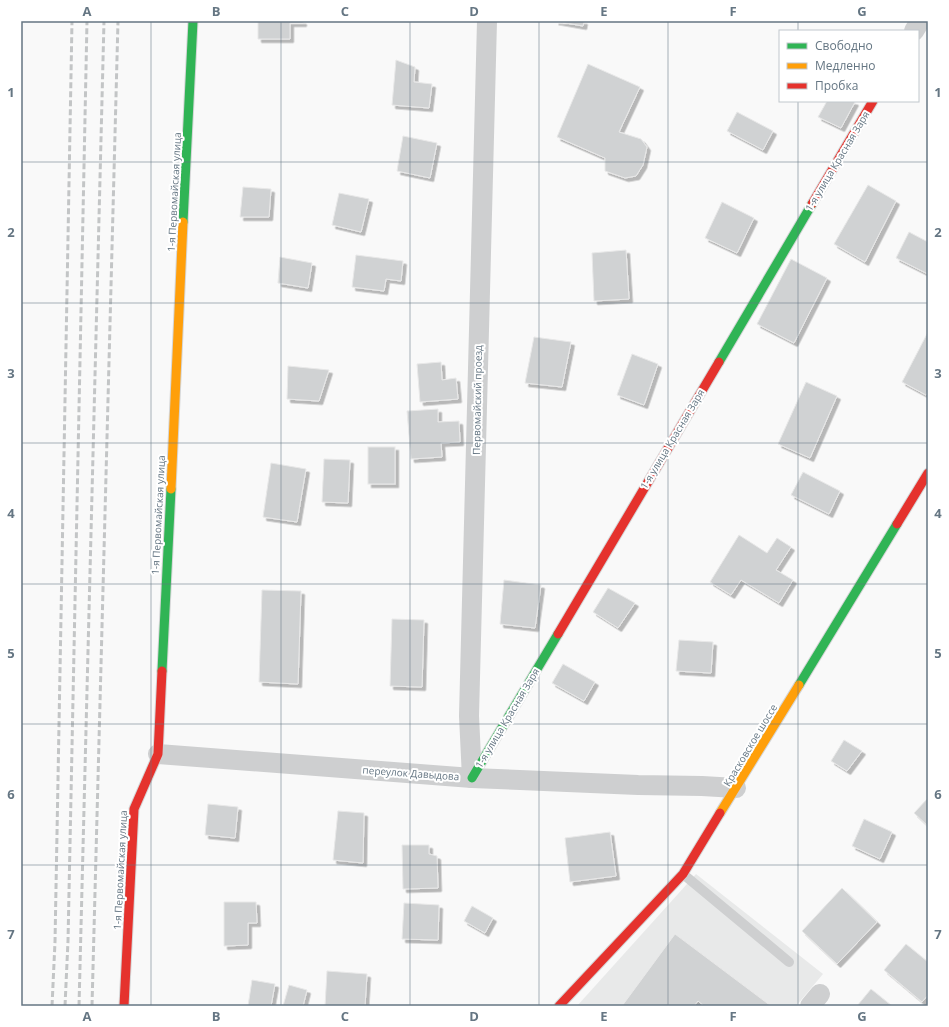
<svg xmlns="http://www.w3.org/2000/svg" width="949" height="1027" font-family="'Open Sans',sans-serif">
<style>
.built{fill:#e8e9e9}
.building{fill:#d0d2d3;stroke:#e8e8e8;filter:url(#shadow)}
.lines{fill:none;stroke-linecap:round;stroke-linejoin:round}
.fast-casing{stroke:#d5d6d7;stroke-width:11}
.slow-casing{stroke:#d5d6d7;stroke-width:11}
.jam-casing{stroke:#d5d6d7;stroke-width:11}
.lane{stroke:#cecfd0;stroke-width:10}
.street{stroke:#cecfd0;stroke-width:20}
.fast{stroke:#30b455;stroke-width:9}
.slow{stroke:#ff9f0a;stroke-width:9}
.jam{stroke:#e5322d;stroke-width:9}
.rail{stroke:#c3c5c6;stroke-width:3;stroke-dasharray:6 3;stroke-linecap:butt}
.grid{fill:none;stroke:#657683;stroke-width:1;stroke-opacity:0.55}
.labels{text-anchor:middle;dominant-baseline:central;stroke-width:4;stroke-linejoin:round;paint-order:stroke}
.street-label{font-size:10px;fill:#657683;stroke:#fff}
.neatline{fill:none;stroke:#657683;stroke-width:1.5}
.grid-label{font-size:13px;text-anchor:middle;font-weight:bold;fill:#657683}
</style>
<defs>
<filter id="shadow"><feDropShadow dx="3.5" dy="3.5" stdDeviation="0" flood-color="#0004"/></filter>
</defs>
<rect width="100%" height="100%" fill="#f9f9f9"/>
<path class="built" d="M696,874L823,974L796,1006H577Z"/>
<g class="building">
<path d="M258,21H303V23H290V39H258Z"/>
<path d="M555,21H584L583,26Z"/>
<path d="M396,60L415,67L414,82L432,84L429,108L392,105Z"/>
<path d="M588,64L640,87L619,132L641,139L647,147L643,165L636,176L625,178L605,171V158L557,137Z"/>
<path d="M827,101H851L855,102L841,128L818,117Z"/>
<path d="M737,112L773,131L763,150L727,131Z"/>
<path d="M403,136L437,143L430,178L397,171Z"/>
<path d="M868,185L896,201L865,262L834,244Z"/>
<path d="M243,187L271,189L269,217H240Z"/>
<path d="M339,193L369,199L361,232L332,225Z"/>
<path d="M722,202L754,218L737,253L705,238Z"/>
<path d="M909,232L928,242V274L896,258Z"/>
<path d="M626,250L629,299L594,301L592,253Z"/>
<path d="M356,255L403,261L401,281L386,279L384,291L352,287Z"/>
<path d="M280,257L312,263L308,288L278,283Z"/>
<path d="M791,259L827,278L794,343L757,324Z"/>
<path d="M928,332V391L926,395L902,382Z"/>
<path d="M534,337L571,342L562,387L525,383Z"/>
<path d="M632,354L658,364L644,405L617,395Z"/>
<path d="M441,362L442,380L456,378L458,399L420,402L417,364Z"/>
<path d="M288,366L329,370L319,401L287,399Z"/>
<path d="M806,382L837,396L810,458L778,444Z"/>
<path d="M438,409V422L459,421L460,442L441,443L442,457L411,459L407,411Z"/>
<rect x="368" y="447" width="27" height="37"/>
<path d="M324,459L350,460L348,503L322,502Z"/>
<path d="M271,463L306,469L297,522L263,517Z"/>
<path d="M803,472L840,491L829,514L791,495Z"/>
<path d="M739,535L767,553L777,538L791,547L776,570L793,580L779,603L741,580L731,595L710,582Z"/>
<path d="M504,580L541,585L535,628L500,624Z"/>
<path d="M608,588L635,603L618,628L593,612Z"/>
<path d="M262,590L301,591L298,684L259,682Z"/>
<path d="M392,619L424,620L422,687L390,686Z"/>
<path d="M679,640L713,642L711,673L676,671Z"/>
<path d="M563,664L595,682L584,701L552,683Z"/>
<path d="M844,740L862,751L847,771L831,761Z"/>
<path d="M928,798V826L914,813Z"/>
<path d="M208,804L238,807L235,838L205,835Z"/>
<path d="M338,811L364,813L363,863L333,860Z"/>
<path d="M864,819L892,832L880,859L852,846Z"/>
<path d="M610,832L616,876L570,882L565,838Z"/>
<path d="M402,845H429V854L437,856L438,888L403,889Z"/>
<path d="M842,888L877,922L837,964L802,931Z"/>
<path d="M224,902H256L257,923H248V945L224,946Z"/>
<path d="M404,903L439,905L438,940L402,939Z"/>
<path d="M472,906L493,918L485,933L464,921Z"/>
<path d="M675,934L771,1006H704L698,1001L694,1006H622Z"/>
<path d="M906,944L928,962V995L922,1002L884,970Z"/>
<path d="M327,971L367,974L365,1006H325Z"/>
<path d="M252,980L275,984L271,1006H248Z"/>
<path d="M289,985L307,990L303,1006H283Z"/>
<path d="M871,989L892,1006H857Z"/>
</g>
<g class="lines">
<g class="fast-casing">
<g id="fast">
<path d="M183,222L193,21"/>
<path d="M719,362L812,204"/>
<path d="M162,671L171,489"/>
<path d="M799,685L897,524"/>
<path d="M472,778L558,634"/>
</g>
</g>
<g class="slow-casing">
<g id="slow">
<path d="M171,489L183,222"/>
<path d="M720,813L799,685"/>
</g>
</g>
<g class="jam-casing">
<g id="jam">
<path d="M812,204L873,101"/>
<path d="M897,524L928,473"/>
<path d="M558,634L719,362"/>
<path d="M124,1006L134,809L158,754L162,671"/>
<path d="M559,1006L683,874L720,813"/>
</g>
</g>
<path class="lane" d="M683,874L789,962"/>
<g class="street">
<path d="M914,31L920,21"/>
<path d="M158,754L472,778L638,785L702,786L736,788"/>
<path d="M472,778L469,716L487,21"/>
<path d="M810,1006L820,994"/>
</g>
<use href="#fast" class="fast"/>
<use href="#slow" class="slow"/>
<use href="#jam" class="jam"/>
<g class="rail">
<path d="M52,1006L55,942L72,21"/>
<path d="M65,1006L68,941L87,21"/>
<path d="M79,1006L104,21"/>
<path d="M92,1006L118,21"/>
</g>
</g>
<path class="grid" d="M151,21V1006M281,21V1006M410,21V1006M539,21V1006M668,21V1006M798,21V31M798,101V1006M21,162H928M21,303H928M21,443H928M21,584H928M21,724H928M21,865H928"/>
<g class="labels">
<g class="street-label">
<text transform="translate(837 161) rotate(-59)">1-я улица Красная Заря</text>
<text transform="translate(174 192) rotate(-87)">1-я Первомайская улица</text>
<text transform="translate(477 400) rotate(-89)">Первомайский проезд</text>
<text transform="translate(672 439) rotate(-59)">1-я улица Красная Заря</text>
<text transform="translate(158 515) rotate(-87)">1-я Первомайская улица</text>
<text transform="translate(507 718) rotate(-59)">1-я улица Красная Заря</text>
<text transform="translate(750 745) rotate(-59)">Красковское шоссе</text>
<text transform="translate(411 773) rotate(4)">переулок Давыдова</text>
<text transform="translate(120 870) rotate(-87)">1-я Первомайская улица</text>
</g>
</g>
<rect width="949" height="1027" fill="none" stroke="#ffffff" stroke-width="44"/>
<rect x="779" y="30" width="140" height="72" fill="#ffffff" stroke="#c1c8cd"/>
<rect x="787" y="43" width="20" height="6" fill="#30b455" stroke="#c1c8cd"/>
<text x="815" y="50" font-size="12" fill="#657683">Свободно</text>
<rect x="787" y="63" width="20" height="6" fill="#ff9f0a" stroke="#c1c8cd"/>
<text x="815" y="70" font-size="12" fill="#657683">Медленно</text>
<rect x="787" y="83" width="20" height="6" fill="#e5322d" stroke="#c1c8cd"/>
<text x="815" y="90" font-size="12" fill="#657683">Пробка</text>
<rect x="22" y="22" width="905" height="983" class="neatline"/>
<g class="grid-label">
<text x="87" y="16">A</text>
<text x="216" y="16">B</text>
<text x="345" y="16">C</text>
<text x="474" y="16">D</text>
<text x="604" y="16">E</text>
<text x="733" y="16">F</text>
<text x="862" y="16">G</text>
<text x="11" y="97">1</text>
<text x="938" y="97">1</text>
<text x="11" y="237">2</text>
<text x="938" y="237">2</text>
<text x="11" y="378">3</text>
<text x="938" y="378">3</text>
<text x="11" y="518">4</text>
<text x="938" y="518">4</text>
<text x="11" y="658">5</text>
<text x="938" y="658">5</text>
<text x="11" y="799">6</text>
<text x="938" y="799">6</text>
<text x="11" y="939">7</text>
<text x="938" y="939">7</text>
<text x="87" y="1021">A</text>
<text x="216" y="1021">B</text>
<text x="345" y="1021">C</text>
<text x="474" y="1021">D</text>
<text x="604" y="1021">E</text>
<text x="733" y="1021">F</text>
<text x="862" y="1021">G</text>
</g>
</svg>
